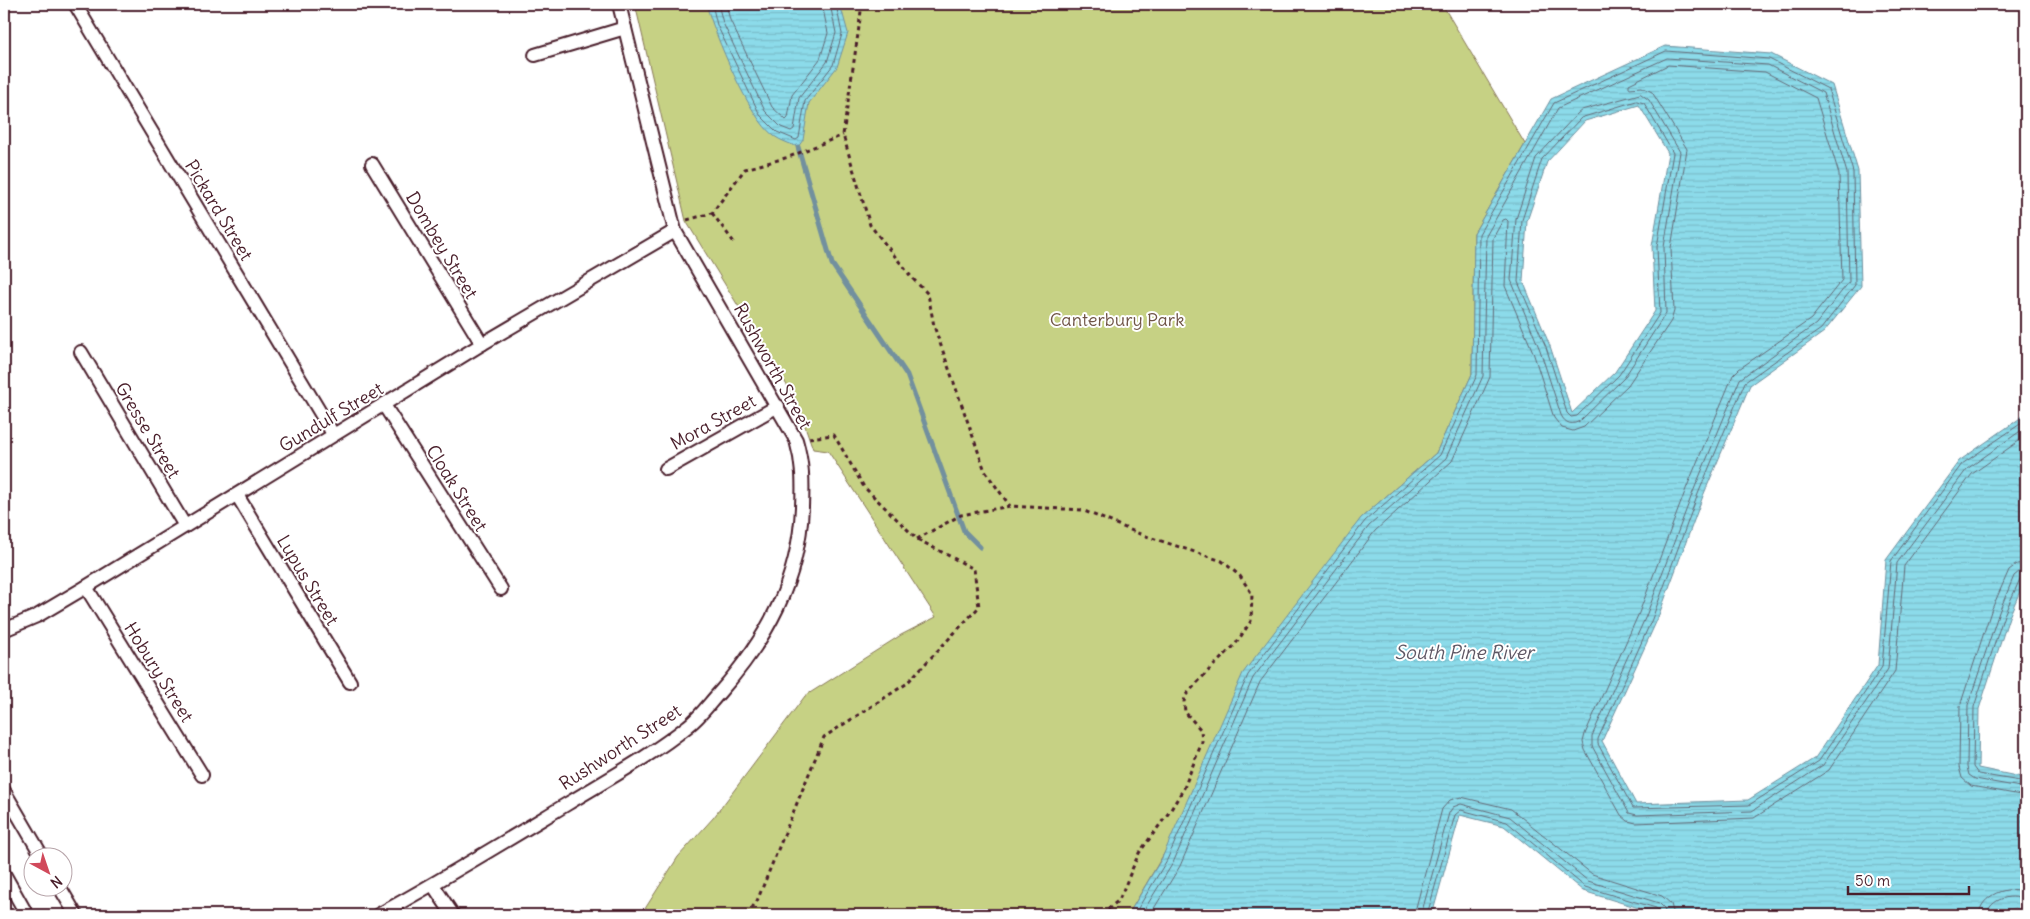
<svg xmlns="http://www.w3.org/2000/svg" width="2030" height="919" font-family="Delius,sans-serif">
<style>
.park{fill:#c6d184;stroke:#887858}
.water{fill:url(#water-rules);stroke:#72909e;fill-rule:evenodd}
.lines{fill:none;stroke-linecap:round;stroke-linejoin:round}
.shore{stroke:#646a77;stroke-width:1}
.stream{stroke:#72909e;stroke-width:5}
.street-casing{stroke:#4a1f2b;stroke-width:16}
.path{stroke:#4a1f2b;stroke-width:3;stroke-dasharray:4 4;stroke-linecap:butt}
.street{stroke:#fff;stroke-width:12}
.labels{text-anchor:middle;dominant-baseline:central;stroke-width:4;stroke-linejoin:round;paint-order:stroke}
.street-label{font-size:18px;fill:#4a1f2b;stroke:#fff}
.park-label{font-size:18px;fill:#6f5446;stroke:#fff}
.water-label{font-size:19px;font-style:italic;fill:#5e5764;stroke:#fff}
</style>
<defs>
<pattern id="water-rules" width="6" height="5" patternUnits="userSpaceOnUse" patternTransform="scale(1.25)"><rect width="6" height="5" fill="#8cdbea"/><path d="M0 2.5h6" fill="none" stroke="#7abcc9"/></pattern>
</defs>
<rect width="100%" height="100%" fill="#fff"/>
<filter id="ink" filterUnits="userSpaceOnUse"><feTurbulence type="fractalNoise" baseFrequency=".02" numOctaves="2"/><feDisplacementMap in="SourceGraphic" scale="10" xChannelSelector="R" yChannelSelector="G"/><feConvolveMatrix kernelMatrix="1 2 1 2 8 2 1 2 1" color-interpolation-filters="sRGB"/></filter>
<g filter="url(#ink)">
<path class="park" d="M635,4H1442L1525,144L1474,233L1472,374L1436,453L1361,518L1128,915H641L678,857L714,817L805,696L901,635L936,617L828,451L813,449L796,400L686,221Z"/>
<g class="water">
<path d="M706,4H840L848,33L837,67L809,103L803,140L798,147C791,144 781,141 774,136C749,118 715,35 706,4Z"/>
<path d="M1665,46L1771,54L1832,85L1858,171L1861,286L1824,332L1750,385L1703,496L1657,620L1602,741L1636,804L1748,800L1815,758L1878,665L1886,560L1959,461L2026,414V577L2009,617L1979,709L1978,768L2026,778V915H2023L2016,908L1991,915H1662L1583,891L1504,826L1460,815L1432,915H1128L1162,858L1243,673L1361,518L1436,453L1472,374L1474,233L1551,99ZM1639,105L1668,153L1652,246L1655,311L1615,372L1572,413L1550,346L1523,281L1527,221L1547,162L1585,121Z"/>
</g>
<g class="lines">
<g class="shore">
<path d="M712,4L717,25L760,115L777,132L796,140L799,138L805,101L833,65L842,34L836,4"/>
<path d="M718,4L723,23L765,111L781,127L791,131L794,129L799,98L827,62L836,33L830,4"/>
<path d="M726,4L730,20L772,107L786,120L788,118L792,95L820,59L828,33L822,4"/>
<path d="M1641,94L1649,100L1680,152L1664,247L1666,313L1624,378L1581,420C1573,426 1565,424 1561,415L1540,350L1511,280L1516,219L1536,158L1577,114L1582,110Z"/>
<path d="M1637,101L1644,103L1673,153L1657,247L1660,313L1619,375L1577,416L1571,417L1567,413L1546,347L1518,282L1522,220L1542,159L1581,118Z"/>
<path d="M2026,563L2017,564L2009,570L1991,611L1960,706L1959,767L1962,778L1971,786L2026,796"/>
<path d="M2026,570L2020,571L2014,576L1999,612L1968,705L1967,767L1969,775L1975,779L2026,788"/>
<path d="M2026,576L2020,579L2004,615L1974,707L1973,767L1978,774L2026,782"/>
<path d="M1134,915L1167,860L1248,675L1365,521L1440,455L1477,375L1479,234L1554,103L1666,51L1769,59L1828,89L1853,172L1855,285L1821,329L1745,382L1698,494L1652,619L1598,739V744L1633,808L1749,805L1819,761L1882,667L1891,561L1962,464L2026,420"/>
<path d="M1141,915L1173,863L1253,678L1369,526L1446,458L1483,376L1486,236L1558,108L1667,58L1768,65L1823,93L1847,173L1849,282L1816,324L1740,379L1693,492L1646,616L1592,736V746L1629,813L1637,815L1752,811L1823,765L1888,669L1897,563L1967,469L2026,427"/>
<path d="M1150,915L1180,866L1260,682L1375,531L1452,461L1490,377L1493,238L1503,220L1506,219L1508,221L1505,286L1533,352L1554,418L1562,428L1573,431L1584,427L1628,385L1671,321L1674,311L1671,248L1687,149L1652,92L1642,87L1629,88V84L1668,65L1765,72L1816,98L1839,174L1842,280L1811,319L1739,369L1733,375L1686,489L1639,613L1585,734L1583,742L1585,750L1621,815L1628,821L1636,823L1754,818L1829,770L1895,671L1904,566L1972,474L2026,436"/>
<path d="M1414,915L1442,809L1450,800L1461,797L1511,809L1592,874L1662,896L1671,904L1674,915"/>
<path d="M1421,915L1449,813L1453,807L1461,804L1510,817L1588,881L1659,903L1664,908L1666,915"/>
<path d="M1427,915L1455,815L1461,810L1507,822L1585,887L1656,908L1659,911L1660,915"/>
<path d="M1979,915C1980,895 2009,884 2026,892"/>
<path d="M1987,915C1988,899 2015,891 2026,902"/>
</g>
<path class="stream" d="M798,147L832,264L907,375L964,531L980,547"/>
<g class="street-casing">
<g id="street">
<path d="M75,4L333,434"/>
<path d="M535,55L625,28"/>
<path d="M372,164L482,344"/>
<path d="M81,352L185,526"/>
<path d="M384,405L501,589"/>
<path d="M666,469L778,406"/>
<path d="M237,495L350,682"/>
<path d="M86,587L202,775"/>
<path d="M4,630L37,616L86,587L482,344L675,231"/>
<path d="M4,791L42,856"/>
<path d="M4,874L27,915"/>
<path d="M433,885L453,915"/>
<path d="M59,886L76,915"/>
<path d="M378,915C442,880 504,842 567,804C608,779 651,756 688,726C700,717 709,704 719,693C767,639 799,581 802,507C803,482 803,464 796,440L675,231L619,4"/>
</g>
</g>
<g class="path">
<path d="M858,4L861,11L858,34L843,135L870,225L913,279L928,294L934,326L985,471L1010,506"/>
<path d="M712,213L736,245"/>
<path d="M687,220L712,213L745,169L789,157L843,135"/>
<path d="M917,539L961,515L1010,506L1082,510L1140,534L1222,561L1240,576L1252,594L1251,621L1235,645L1207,672L1185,696L1184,702L1185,712L1201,730L1202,742L1184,788L1170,811L1139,853L1119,900L1101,915"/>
<path d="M747,915L757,901L824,737L906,684L979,607L974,569L917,539L864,487L834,435L808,438"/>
</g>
<use href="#street" class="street"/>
</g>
</g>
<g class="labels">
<g class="street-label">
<text transform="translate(219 210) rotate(59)">Pickard Street</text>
<text transform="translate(442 245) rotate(59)">Dombey Street</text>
<text transform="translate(773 366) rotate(61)">Rushworth Street</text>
<text transform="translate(331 417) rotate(-31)">Gundulf Street</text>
<text transform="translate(713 422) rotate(-29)">Mora Street</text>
<text transform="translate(148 430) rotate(59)">Gresse Street</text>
<text transform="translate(457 488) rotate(58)">Cloak Street</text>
<text transform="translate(308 580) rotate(59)">Lupus Street</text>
<text transform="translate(159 672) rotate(58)">Hobury Street</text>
<text transform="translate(620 747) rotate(-33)">Rushworth Street</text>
</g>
<g class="park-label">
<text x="1117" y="319">Canterbury Park</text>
</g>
<g class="water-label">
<text x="1464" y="652">South Pine River</text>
</g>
</g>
<rect width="2030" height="919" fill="none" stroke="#fff" stroke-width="20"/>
<rect x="10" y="10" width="2010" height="899" fill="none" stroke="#4a1f2b" stroke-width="2" filter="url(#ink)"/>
<g transform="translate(48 872) rotate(140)"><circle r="24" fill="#ffffff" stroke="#b7a5aa"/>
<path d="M0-4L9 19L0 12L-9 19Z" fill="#d1495b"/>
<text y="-8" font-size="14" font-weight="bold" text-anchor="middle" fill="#4a1f2b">N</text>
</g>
<path d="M1848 886v8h121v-8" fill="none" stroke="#4a1f2b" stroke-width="2.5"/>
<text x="1855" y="886" font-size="15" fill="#4a1f2b" stroke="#ffffff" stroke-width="4" paint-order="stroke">50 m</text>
</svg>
